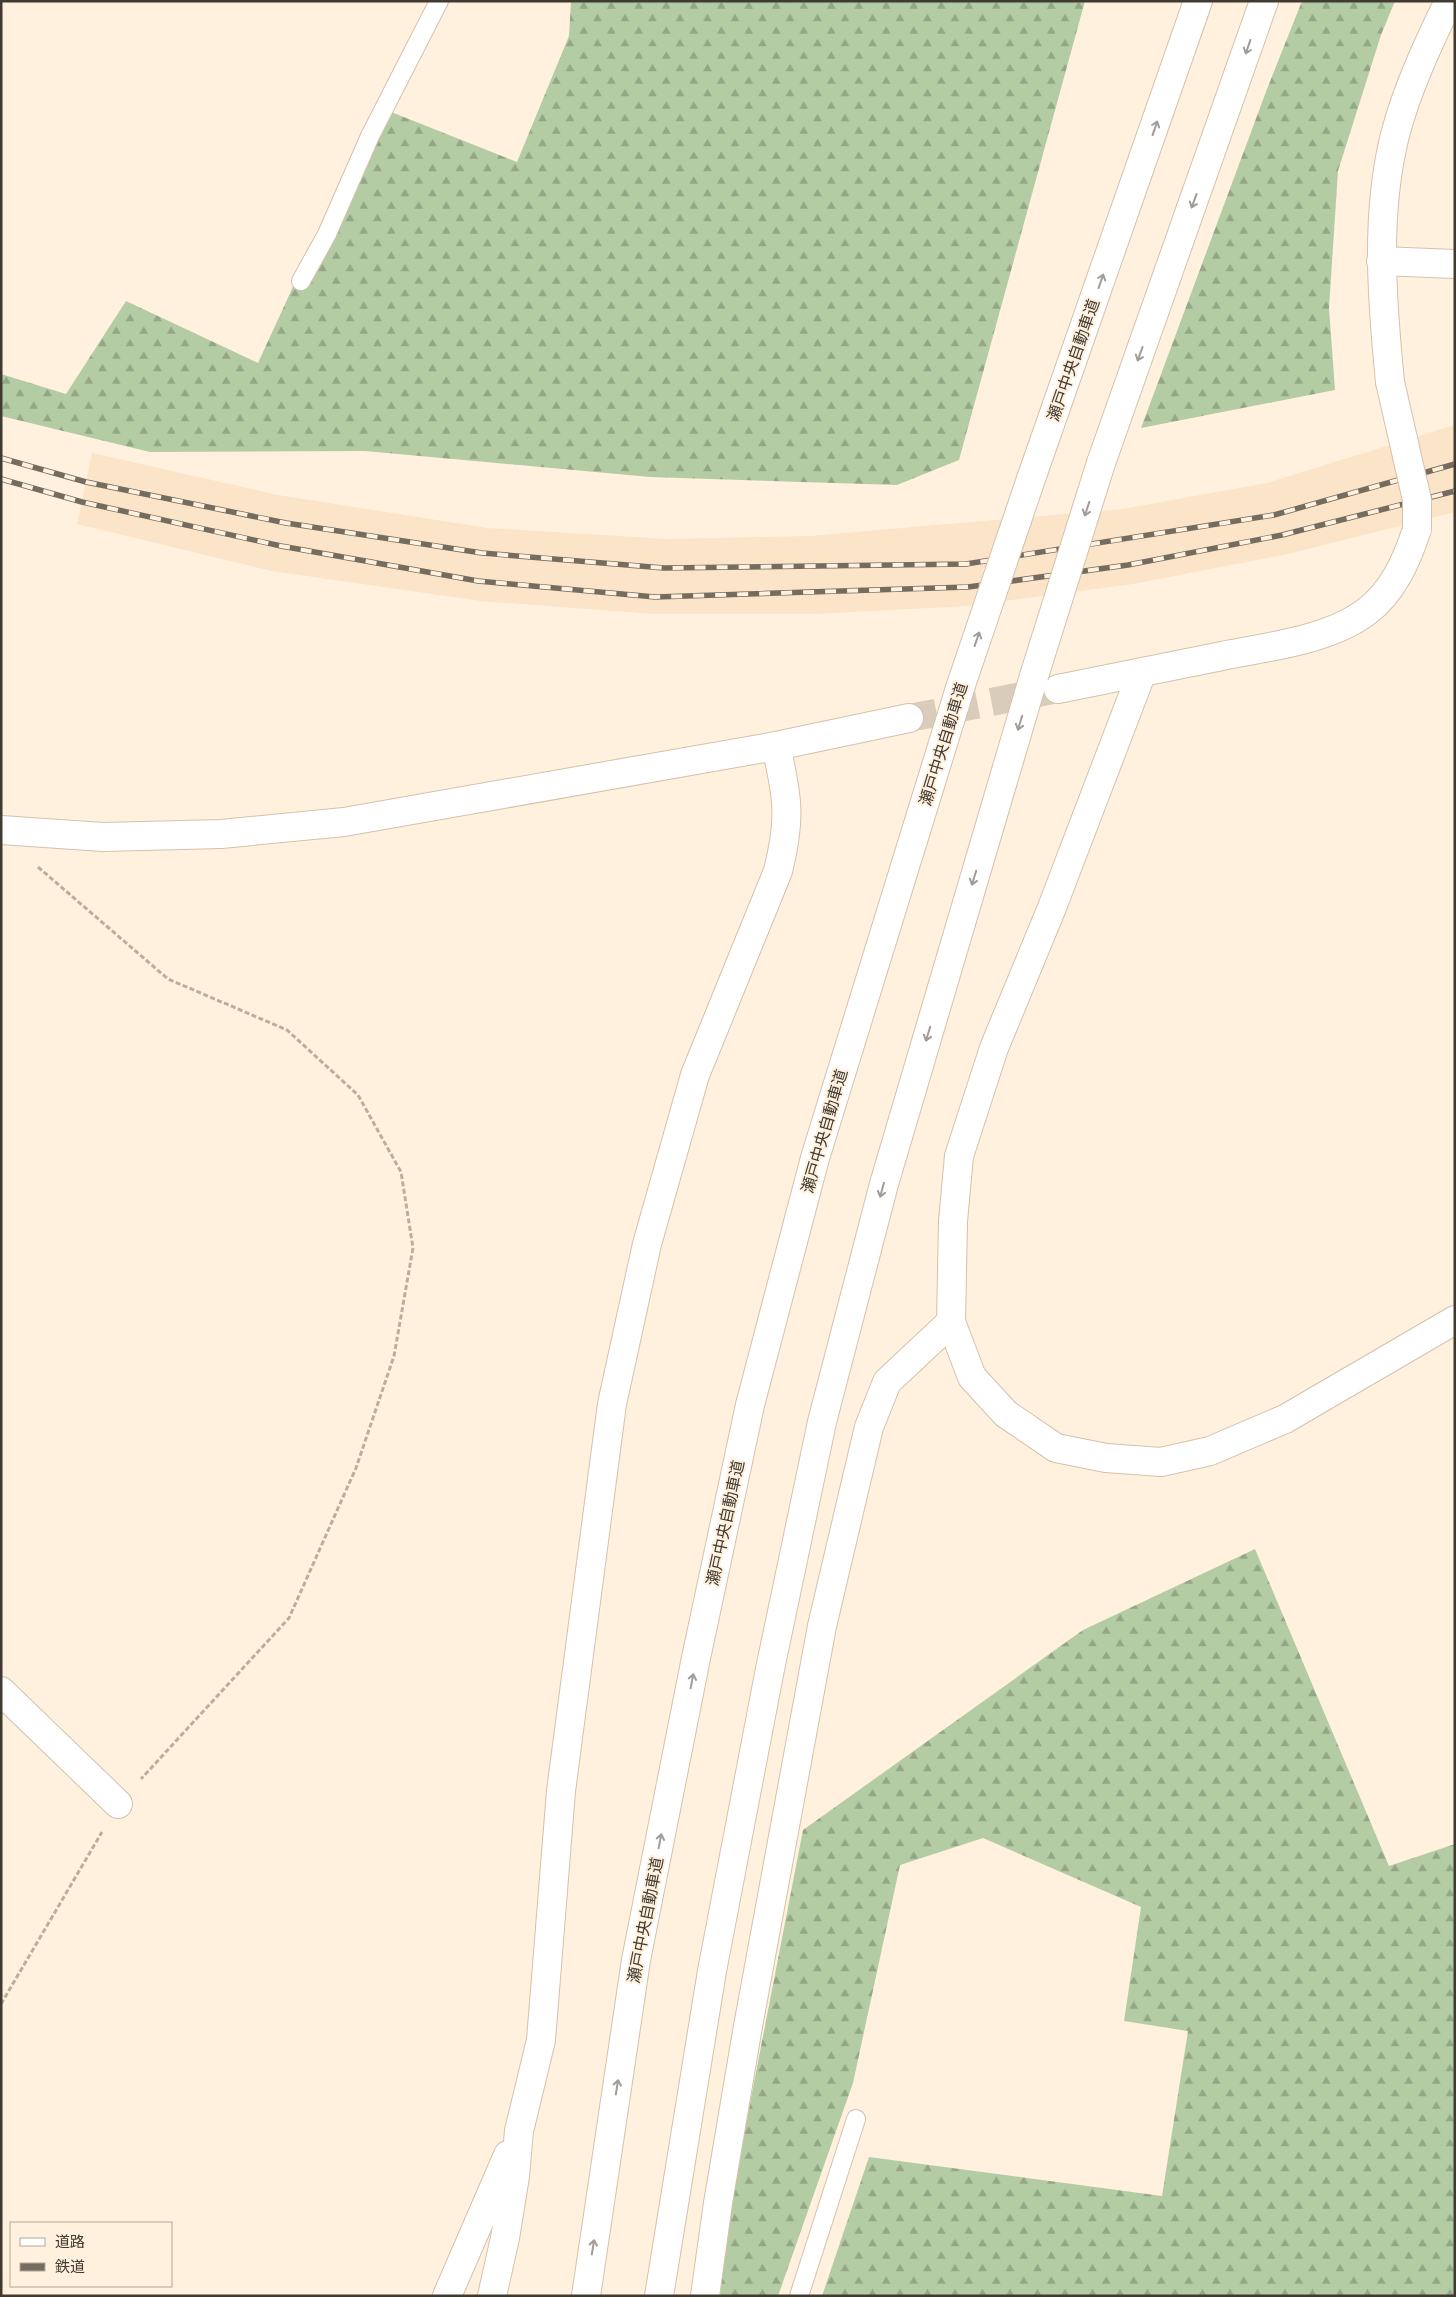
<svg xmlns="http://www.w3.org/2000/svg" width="1456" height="2297" font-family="'Noto Serif','Noto Sans JP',serif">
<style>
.built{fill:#fbe4c7}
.forest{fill:url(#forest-firs)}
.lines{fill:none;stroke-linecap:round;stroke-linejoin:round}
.tertiary-tunnel{stroke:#d9ccbb;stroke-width:28;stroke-dasharray:28 14;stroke-linecap:butt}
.service-casing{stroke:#d3c2ac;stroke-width:20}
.minor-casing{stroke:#d3c2ac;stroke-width:30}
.tertiary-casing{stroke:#d3c2ac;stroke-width:30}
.motorway-casing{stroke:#d3c2ac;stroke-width:30}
.path{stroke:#baae9f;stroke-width:3;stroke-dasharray:5 2.5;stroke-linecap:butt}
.service{stroke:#fff;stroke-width:18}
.minor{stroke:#fff;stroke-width:28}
.tertiary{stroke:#fff;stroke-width:28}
.motorway{stroke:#fff;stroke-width:28}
.rail-casing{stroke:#756c60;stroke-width:5.5}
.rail{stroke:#fff1de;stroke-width:4;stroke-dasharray:11;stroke-linecap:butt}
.tertiary-bridge-casing{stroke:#d3c2ac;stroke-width:30;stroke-linecap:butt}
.motorway-bridge-casing{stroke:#d3c2ac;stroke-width:30;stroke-linecap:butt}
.tertiary-bridge{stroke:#fff;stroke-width:28}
.motorway-bridge{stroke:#fff;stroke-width:28}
.oneway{stroke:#a09c98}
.labels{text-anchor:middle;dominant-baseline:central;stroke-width:4;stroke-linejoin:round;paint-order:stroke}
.street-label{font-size:16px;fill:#413a31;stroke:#fff1de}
</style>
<defs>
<pattern id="forest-firs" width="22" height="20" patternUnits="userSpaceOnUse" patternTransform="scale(1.25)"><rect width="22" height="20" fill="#b3cca4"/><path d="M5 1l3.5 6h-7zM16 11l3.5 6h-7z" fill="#93a786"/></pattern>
</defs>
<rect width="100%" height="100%" fill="#fff1de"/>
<path class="built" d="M1455,425V512L1288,554L1133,584L967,606L814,614H654L481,601L272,571L77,524L92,453L278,495L487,528L667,539L810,536L1123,509L1267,483Z"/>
<g class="forest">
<path d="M571,1H1085L959,460L897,485L650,477L365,451L150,452L1,416V374L66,394L126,301L258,363L376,106L517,162L569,36Z"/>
<path d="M1302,1H1395L1381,35L1338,171L1329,308L1335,390L1141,428L1267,89Z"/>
<path d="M1255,1549L1389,1866L1455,1844V2296H822L869,2157L1162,2196L1188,2031L1124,2021L1141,1907L983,1838L900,1865L853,2083L778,2296H720L732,2196L803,1830L1083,1630Z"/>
</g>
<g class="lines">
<path class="tertiary-tunnel" d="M909,718L1058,689"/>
<g class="service-casing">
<g id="service">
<path d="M301,281L327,234L370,136L439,1"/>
<path d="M799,2296L856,2119"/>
</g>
</g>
<g class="minor-casing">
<g id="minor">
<path d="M1,1691L118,1804"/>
<path d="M447,2296L508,2155"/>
<path d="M492,2296L505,2238L515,2176L519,2131L541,2040L561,1791L612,1404L647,1244L695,1075L778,871C791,819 788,798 776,746"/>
<path d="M705,2296L718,2203L748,2026L822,1626L869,1427L887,1382L951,1322"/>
</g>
</g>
<g class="tertiary-casing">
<g id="tertiary">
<path d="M1381,261L1455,264"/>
<path d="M1390,382C1382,301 1375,215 1395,135C1407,89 1428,44 1449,1"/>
<path d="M1142,672L1051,910L994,1048L959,1156L953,1221L951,1322L972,1377L1006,1414L1056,1448L1106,1458L1161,1462L1210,1451L1285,1419L1455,1320"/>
<path d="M1058,689C1113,678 1168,667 1222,656C1267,647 1329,640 1366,612C1393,592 1407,560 1417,529"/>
<path d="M1,830L103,837L221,834L344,822L776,746L909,718"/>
</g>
</g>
<g class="motorway-casing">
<g id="motorway">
<path d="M1101,463L1264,1"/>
<path d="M1032,476L1198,1"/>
<path d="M586,2296L636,1960L696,1658L750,1405L815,1158L961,685"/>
<path d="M659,2296L712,1971L770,1669L822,1422L884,1184L1034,676"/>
</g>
</g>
<g class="path">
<path d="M38,867L168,979L287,1030L358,1095L401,1172L413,1248L394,1356L356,1468L289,1618L141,1779"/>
<path d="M1,2004L102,1832"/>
</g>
<use href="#service" class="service"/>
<use href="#minor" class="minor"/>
<use href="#tertiary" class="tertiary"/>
<use href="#motorway" class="motorway"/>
<g class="rail-casing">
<g id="rail">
<path d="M1,458L86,482L286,523L482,553L664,568L966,564L1274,515L1455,464"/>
<path d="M1,479L82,502L281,546L478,581L655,597L968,587L1128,565L1282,535L1455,491"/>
</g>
</g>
<use href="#rail" class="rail"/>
<g class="tertiary-bridge-casing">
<path id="tertiary-bridge" d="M1390,382L1417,500V529"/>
</g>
<g class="motorway-bridge-casing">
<g id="motorway-bridge">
<path d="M1034,676L1101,463"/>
<path d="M961,685L1032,476"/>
</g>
</g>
<use href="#tertiary-bridge" class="tertiary-bridge"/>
<use href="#motorway-bridge" class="motorway-bridge"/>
</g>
<defs><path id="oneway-shaft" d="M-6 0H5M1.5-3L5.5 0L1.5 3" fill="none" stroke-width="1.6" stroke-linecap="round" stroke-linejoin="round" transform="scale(1.25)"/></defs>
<g class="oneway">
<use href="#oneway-shaft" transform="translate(1248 47) rotate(109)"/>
<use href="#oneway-shaft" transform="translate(1155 128) rotate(-71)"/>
<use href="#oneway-shaft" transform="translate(1194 201) rotate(110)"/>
<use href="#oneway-shaft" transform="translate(1101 281) rotate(-71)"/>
<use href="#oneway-shaft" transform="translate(1140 354) rotate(110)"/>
<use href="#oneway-shaft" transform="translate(1087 509) rotate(108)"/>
<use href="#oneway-shaft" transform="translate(977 639) rotate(-71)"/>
<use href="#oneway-shaft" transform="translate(1020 723) rotate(107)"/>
<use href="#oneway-shaft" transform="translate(974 878) rotate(107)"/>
<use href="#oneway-shaft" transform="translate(928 1034) rotate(107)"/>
<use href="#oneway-shaft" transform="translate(882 1190) rotate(105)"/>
<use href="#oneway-shaft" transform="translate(692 1681) rotate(-79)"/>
<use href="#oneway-shaft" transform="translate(660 1841) rotate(-79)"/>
<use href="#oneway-shaft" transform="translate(617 2087) rotate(-81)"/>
<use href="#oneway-shaft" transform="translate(593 2247) rotate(-81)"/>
</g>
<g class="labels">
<g class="street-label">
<text transform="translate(1073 360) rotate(-71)">瀬戸中央自動車道</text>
<text transform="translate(943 744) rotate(-73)">瀬戸中央自動車道</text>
<text transform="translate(824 1131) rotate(-74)">瀬戸中央自動車道</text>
<text transform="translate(725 1523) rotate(-78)">瀬戸中央自動車道</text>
<text transform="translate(645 1920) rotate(-79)">瀬戸中央自動車道</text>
</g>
</g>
<rect width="1456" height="2297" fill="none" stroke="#413a31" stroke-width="5"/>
<rect x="10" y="2222" width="162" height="65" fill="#fff1de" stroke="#b3a899"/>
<rect x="20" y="2238" width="25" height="8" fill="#ffffff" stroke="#b3a899"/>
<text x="55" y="2247" font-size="15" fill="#413a31">道路</text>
<rect x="20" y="2263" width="25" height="8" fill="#756c60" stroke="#b3a899"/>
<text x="55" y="2272" font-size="15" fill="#413a31">鉄道</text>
</svg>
